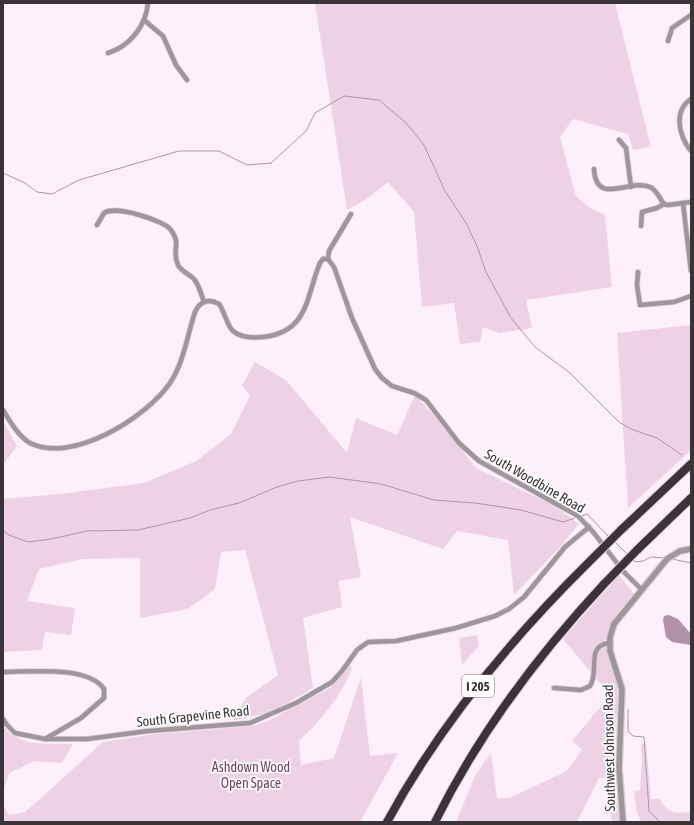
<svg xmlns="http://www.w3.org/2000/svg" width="694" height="825" font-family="'Asap Condensed',sans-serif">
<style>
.green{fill:#edd2e5}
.water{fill:#b192a8}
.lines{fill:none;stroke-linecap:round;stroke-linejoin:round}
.stream{stroke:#b192a8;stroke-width:1}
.minor-casing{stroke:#dbced7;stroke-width:6}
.tertiary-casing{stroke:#dbced7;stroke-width:8}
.motorway-casing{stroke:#dbced7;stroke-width:10}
.minor{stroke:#9d979b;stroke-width:4.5}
.tertiary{stroke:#9d979b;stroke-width:5.5}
.motorway{stroke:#3c3239;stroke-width:8}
.motorway-bridge-casing{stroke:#dbced7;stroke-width:10;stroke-linecap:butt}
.motorway-bridge{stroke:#3c3239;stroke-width:8}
.labels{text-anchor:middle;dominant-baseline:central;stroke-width:3.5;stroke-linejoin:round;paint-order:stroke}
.shield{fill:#fff;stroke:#757174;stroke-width:1}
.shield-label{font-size:13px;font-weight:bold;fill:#3a3438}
.street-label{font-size:14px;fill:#3a3438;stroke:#fff}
.park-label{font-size:14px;fill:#714567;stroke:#fff}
</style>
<rect width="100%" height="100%" fill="#fef0fa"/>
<g class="green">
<path d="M315,3H615L651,147L633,150L628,134L573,119L560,137L576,196L590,208L605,215L612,287L526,300L532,328L499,333L483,327L480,342L460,344L454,303L422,307L414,212L388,182L368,198L347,210Z"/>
<path d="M691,325V450L628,508L617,333Z"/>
<path d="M255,362L286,380L347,453L356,418L397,435L415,395L440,422L476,468L555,506L579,524L560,547L514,595L508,540L457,531L443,549L350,517L361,577L339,581L342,607L303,618L313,688L270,713L234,720L246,698L278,675L245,550L221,552L215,589L188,609L140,618V558L83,559L39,569L27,601L75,608L71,635L45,632L42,650L3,652V558L4,556L3,499L60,494L144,483L196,461L231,434L250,396L242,385Z"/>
<path d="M3,421L17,446L3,465Z"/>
<path d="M619,575L634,594C623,606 611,618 607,634C603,656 615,666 617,685C620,705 615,725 614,746C612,771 616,797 620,822H612L605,778H599L577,822H456L476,774L491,753L497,798H509L567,771L582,750L572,741L610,695L563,639Z"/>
<path d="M477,635L479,646L462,665L459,638Z"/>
<path d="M350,665L352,669C340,698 321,720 299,741L301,765L334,758L361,677L370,756L398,753L360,822H3V804L9,815L25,812L103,742L155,734L253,726L268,721L330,688Z"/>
<path d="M3,725C17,748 50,743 73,744L62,763L35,761L9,773L3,791Z"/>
<path d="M646,743L651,799H659C671,815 672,813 691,812V822H641L636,809L634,791L640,790L642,760L641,745Z"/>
</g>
<path class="water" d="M669,615L678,619L691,634V645L672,642L666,637L663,620L664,616Z"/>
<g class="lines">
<g class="stream">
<path d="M3,173L25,183L37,192L52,194L79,180L179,151H219L247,165L271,163L306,131L315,113L344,96L379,100L407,124L424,145L445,191L466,223L477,246L486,272L511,318L535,347L570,373L619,422L631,429L657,438L682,455"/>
<path d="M582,516L587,514L609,537"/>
<path d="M3,530L9,535L28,542L51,539L87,531L138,530L190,518L210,510L239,503L277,487L298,481L330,477L381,484L434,500L475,503L521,510L563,522L575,518"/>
<path d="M615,542L628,555"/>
<path d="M672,559L691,563"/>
<path d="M634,560L635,562L643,561L651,557L665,558"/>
<path d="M628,709V731L633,736L644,737L649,811L660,822"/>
</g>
<g class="minor-casing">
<g id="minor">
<path d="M144,20L163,36L176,65L187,80"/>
<path d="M668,41L672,28L691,15"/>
<path d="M108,53C130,46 146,26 148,3"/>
<path d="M619,140L626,148L631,187"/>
<path d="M690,150C679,135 673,111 691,99"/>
<path d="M594,169C596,207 630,178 650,187C657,190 659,198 664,204"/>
<path d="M683,203L691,271"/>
<path d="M664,204L668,205L691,202"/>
<path d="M97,225L104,213C114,205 164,220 171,230C182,245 171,250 178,265C181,271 189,274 194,279C199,285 201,294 204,302"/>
<path d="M641,226L642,212L657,208L664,204"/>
<path d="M328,259L334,267L352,318L375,369L382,378L392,386L414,393L426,400L459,443L479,461L578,516L594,533L623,571L642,590"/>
<path d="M328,259L329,251L351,214"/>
<path d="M638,272L637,285L640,305L674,302L691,296"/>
<path d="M3,410C10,421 18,436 30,443C72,464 146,418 170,383C184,362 187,336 195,312C200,301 209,298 219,304C225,312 226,324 233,331C241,338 253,338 263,337C309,332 306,296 320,263L323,259H328"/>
<path d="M3,672C29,672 88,665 104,689V698L81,718L45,739"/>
<path d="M554,688L581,690L590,686C600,671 585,646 609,643"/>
<path d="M3,719L7,725L15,733L45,739H87L148,731L250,723L296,703L332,682L342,671L357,650L368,642L396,641L456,628L495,616L509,609L524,597L565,547L589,527"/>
</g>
</g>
<g class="tertiary-casing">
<path id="tertiary" d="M623,822L619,768L622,689L610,651V637L614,624L667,559L680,551L691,549"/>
</g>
<g class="motorway-casing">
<g id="motorway">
<path d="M621,530L691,464"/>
<path d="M637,550L691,498"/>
<path d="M387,822C439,726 510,640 588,563"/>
<path d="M435,822C478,735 538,655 604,584"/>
</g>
</g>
<use href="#minor" class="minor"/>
<use href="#tertiary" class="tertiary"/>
<use href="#motorway" class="motorway"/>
<g class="motorway-bridge-casing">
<g id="motorway-bridge">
<path d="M588,563L621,530"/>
<path d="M604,584L637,550"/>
</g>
</g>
<use href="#motorway-bridge" class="motorway-bridge"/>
</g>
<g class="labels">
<rect class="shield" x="462" y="675" width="32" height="22" rx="3"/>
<g class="shield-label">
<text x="478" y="686">I 205</text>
</g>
<g class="street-label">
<text transform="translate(535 481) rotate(30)">South Woodbine Road</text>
<text transform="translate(193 716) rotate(-6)">South Grapevine Road</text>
<text transform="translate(609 748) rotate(-91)">Southwest Johnson Road</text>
</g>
<g class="park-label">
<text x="251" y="767">Ashdown Wood<tspan x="251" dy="16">Open Space</tspan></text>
</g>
</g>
<rect width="694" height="825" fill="none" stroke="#3a3438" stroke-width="8"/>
</svg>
